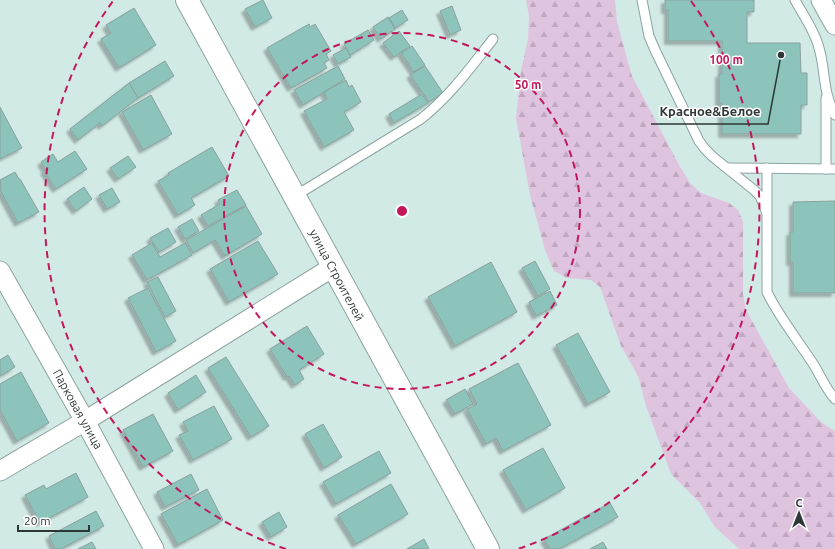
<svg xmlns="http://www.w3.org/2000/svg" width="835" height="549" font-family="Ubuntu,sans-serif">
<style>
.forest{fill:url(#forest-firs)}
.building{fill:#8cc4bc;stroke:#8aa19d;filter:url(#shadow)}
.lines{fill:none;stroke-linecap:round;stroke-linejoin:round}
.service-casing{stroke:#8ca39f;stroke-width:11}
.minor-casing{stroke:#8ca39f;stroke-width:21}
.secondary-casing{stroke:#8ca39f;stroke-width:24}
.service{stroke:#fff;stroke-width:9}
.minor{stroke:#fff;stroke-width:19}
.secondary{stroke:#fff;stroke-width:22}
.ring{fill:none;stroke:#c2185b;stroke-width:2;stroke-dasharray:7 5}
.labels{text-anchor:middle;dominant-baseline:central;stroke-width:3;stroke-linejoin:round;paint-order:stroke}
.street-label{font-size:12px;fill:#2d3735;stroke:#fff}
.centre{fill:#c2185b;stroke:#fff;stroke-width:2}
.ring-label{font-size:12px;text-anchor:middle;font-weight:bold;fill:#c2185b;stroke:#fff;stroke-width:3;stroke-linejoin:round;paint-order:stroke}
.leader{fill:none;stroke:#2d3735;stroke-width:1.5}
.callout-dot{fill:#2d3735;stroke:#fff;stroke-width:1.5}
.callout-label{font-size:13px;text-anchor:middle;font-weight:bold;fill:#2d3735;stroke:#fff;stroke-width:3;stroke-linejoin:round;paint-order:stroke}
</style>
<defs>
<pattern id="forest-firs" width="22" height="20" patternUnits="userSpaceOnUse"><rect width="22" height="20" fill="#dfc4df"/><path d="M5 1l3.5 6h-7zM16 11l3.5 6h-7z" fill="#c0a9c0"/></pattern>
<filter id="shadow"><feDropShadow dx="-3.5" dy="3.5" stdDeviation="1" flood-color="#0004"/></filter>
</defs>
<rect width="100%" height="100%" fill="#d2eae6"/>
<path class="forest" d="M526,0H615L617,22L632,76L679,165L690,183L701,193L729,203L738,210L743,222V295L746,310L789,388L821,422L835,431V549H739L715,527L700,503L671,474L646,406L638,376L621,346L600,287L591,280L567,278L554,271L545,250L530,195L516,118L521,70L528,39L529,16Z"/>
<g class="building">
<path d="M263,0L272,18L255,27L245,9Z"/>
<path d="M665,0H754V12H747V43H800L801,73H807V105H801V134H722V103H719V74H722V41H668V10H665Z"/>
<path d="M452,6L461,30L450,35L440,11Z"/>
<path d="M134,8L156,45L119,68L101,39L111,33L106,25Z"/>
<path d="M402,10L408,20L395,28L389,18Z"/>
<path d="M388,17L395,29L381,39L373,27Z"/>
<path d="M309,24L310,27L315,24L331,51L326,54L329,60L324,63L327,68L291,88L267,48Z"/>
<path d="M368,30L374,40L350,55L344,44Z"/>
<path d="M399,31L410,46L394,57L383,43Z"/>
<path d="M412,46L425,65L414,72L401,53Z"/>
<path d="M346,48L351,57L338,64L333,55Z"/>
<path d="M165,61L174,76L138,98L129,83Z"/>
<path d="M338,66L345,79L303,105L294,90Z"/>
<path d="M425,66L443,93L429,102L410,75Z"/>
<path d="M346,80L349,87L352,85L361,102L344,112L354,130L324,147L304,111L327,99L324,92Z"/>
<path d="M129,83L138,98L102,126L100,123L78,140L70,129Z"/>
<path d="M422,94L428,103L394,123L389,114Z"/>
<path d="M151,95L172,134L143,150L122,112Z"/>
<path d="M0,107L22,148L0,159Z"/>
<path d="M212,147L229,176L191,198L195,205L178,215L158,181L169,175L168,173Z"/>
<path d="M75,151L87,169L56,189L44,171L46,170L41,162L53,154L58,162Z"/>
<path d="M128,156L136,167L118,179L110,168Z"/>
<path d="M15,172L19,179H20L39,212L18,223L0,190L1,189L0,180Z"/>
<path d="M84,187L92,199L76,211L67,199Z"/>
<path d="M112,188L120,202L107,209L99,195Z"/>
<path d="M237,190L246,205L208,226L201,215L220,204L218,200Z"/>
<path d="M835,201V293H793V262H790V232H793V202Z"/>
<path d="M246,206L262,234L225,256L215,240L193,253L186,240Z"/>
<path d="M192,219L199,231L185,239L178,227Z"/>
<path d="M168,228L176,242L159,252L150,238Z"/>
<path d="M258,241L278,274L229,302L210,269Z"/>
<path d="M152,243L160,257L185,243L192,255L147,280L132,255Z"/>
<path d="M535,261L550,289L538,296L522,268Z"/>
<path d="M491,262L517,312L455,346L428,297Z"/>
<path d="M158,277L176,311L165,317L147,282Z"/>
<path d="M148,288L176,341L156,352L128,298Z"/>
<path d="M550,291L557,305L536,316L529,302Z"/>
<path d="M307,326L324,354L299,370L304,379L295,385L289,376L287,377L270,349Z"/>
<path d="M578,333L610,392L588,404L556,345Z"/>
<path d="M8,355L15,367L0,376V360Z"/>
<path d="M226,357L269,426L251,437L208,368Z"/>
<path d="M518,363L551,425L503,451L496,438L486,444L467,409L477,404L469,389Z"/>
<path d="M21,372L49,423L17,441L0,410V384Z"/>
<path d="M196,375L206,392L178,410L168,393Z"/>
<path d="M465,389L473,404L455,414L446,400Z"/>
<path d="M214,406L232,439L193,460L179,435L188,431L183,422Z"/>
<path d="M153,414L173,451L143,467L123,430Z"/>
<path d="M323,424L342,457L324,468L305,434Z"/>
<path d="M543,448L565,488L526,510L503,470Z"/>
<path d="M379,451L391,473L336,504L323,482Z"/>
<path d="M76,473L88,497L40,523L25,495L44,485L46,489Z"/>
<path d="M191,474L199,490L165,507L157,492Z"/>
<path d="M391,484L408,514L356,544L338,515Z"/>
<path d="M207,489L223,520L178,545L161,514Z"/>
<path d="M610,503L618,517L559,549H550L544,539Z"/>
<path d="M96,511L104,526L61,549H55L49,536Z"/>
<path d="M279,512L287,527L271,537L262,522Z"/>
<path d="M424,539L429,549H407Z"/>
<path d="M92,542L96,549H78Z"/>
<path d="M603,542L607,549H590Z"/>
</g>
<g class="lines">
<g class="service-casing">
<g id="service">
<path d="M642,0L649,36L655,50L699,141L705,149L713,157L754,190L760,196L766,211"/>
<path d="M795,0C803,15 815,31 819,48C826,72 822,90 835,115"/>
<path d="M826,98V169"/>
<path d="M727,168L835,169"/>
<path d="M767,168V292C779,317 797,339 812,362C820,374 825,388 835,399"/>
<path d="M295,196L421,119C450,96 471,67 493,39"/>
</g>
</g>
<g class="minor-casing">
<g id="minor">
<path d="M821,0L835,25"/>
<path d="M0,271L85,421L154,549"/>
<path d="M0,471L85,421L333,267"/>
</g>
</g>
<g class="secondary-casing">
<path id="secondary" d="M187,0L488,549"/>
</g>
<use href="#service" class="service"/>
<use href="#minor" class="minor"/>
<use href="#secondary" class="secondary"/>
</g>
<g class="ring">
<circle cx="402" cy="211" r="178"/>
<path d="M286 549A357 357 0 0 1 113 1M691 1A357 357 0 0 1 518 549"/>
</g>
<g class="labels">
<g class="street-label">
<text transform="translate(337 275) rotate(62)">улица Строителей</text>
<text transform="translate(78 409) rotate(61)">Парковая улица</text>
</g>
</g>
<circle cx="402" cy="211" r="6" class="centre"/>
<g class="ring-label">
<text x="726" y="64">100 m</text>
<text x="528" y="89">50 m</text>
</g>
<path class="leader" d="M781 55L768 124H651"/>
<circle class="callout-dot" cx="781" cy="55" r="4"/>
<g class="callout-label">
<text x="710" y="116">Красное&amp;Белое</text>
</g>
<g transform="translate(799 513)" stroke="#ffffff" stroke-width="3" paint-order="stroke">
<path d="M0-3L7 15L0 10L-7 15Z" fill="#2d3735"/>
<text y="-6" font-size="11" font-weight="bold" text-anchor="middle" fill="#2d3735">С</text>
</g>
<path d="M18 525v6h71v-6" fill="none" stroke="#2d3735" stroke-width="2"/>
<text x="24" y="525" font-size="12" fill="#2d3735" stroke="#ffffff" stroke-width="3" paint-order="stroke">20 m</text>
</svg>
